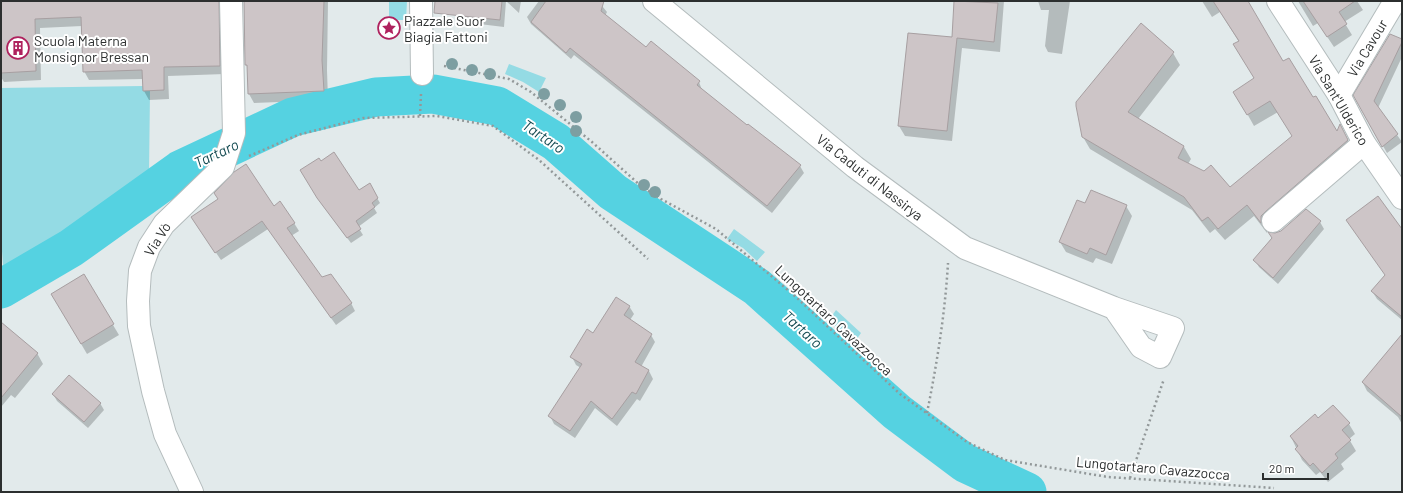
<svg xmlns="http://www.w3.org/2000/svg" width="1403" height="493" font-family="Barlow,sans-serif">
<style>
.green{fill:#94dbe4}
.shadow{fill:#0003}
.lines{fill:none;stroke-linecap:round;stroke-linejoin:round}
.river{stroke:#55d2e1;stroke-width:39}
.building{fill:#cdc5c7;stroke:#a79fa1}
.minor-casing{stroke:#b4bcbd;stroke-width:24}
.path{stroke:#929899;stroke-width:2.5;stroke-dasharray:2 3;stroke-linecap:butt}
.minor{stroke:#fff;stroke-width:22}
.tree{fill:#7d9ea1}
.labels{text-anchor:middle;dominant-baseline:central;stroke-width:4;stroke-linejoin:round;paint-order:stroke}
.poi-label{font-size:14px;fill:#2c2f2f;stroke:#fff;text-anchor:start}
.street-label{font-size:14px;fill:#2c2f2f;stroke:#fff}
.water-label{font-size:15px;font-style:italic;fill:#134a51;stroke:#fff}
</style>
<rect width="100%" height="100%" fill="#e2eaeb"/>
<g class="green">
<path d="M389,1H407L406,20H389Z"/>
<path d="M509,64L546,78L539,92L523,82L505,74Z"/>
<path d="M143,86V91H150L149,175L94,219L1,279V267L3,265L1,237V88Z"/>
<path d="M734,229L765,252L757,261L743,248L727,239Z"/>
<path d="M836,310L861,333L854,343L829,320Z"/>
</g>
<g class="shadow">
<path d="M1,1H228L225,74L168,76L169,99L149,100L144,91L143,79L89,80L84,71L82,26L40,28L41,80L4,82L1,77Z"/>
<path d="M244,1H328L327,70L328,100L254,103L249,94L248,68L246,65Z"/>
<path d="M462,1H521L519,13L506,1L504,27L463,22L459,15Z"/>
<path d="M539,1H598L607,12L605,16L646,49L651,43L699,82L702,90L747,127L800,166L804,173L772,213L574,55L571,59L531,24L527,17Z"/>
<path d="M955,1H1004L1000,52L962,48L952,141L905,136L899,126L953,38Z"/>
<path d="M1038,1H1070L1062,54L1048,52L1045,46L1049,10H1041Z"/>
<path d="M1202,1H1247L1283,63L1313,99L1337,133L1347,138L1354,153L1268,229L1267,233L1254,216L1225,240L1215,229L1210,233L1192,210L1090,149L1083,137L1173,53L1180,65L1138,119L1184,147L1191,159L1188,164L1230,188L1293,137L1278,112L1254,126L1235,92L1255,79L1239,42L1220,12L1212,17Z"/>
<path d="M1298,1H1357L1363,10L1344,22L1352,35L1334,47L1318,23L1313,26Z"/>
<path d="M1402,41V57L1378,108L1402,142L1387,153L1354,95Z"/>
<path d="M369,184L380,203L374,208L377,213L358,227L363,235L351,243L321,203L359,191Z"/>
<path d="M1085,204L1126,206L1132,216L1112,264L1096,258L1093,263L1066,252L1060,242Z"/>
<path d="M273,207L294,223L299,231L291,236L322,279L351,303L355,311L336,325L268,229L221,260L197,225Z"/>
<path d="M1306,210L1320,222L1324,229L1278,284L1259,267L1255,260L1275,234L1281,232Z"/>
<path d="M1347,220L1402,231V320L1377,299L1372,291L1386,275Z"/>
<path d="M83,275L119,335L87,354L52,294Z"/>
<path d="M629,306L634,314L630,320L651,335L655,342L641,367L649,371L653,379L640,401L637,399L617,426L595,408L575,438L554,424L550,416L581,368L576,365L572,357L594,335Z"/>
<path d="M1,325L37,353L43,364L15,398L11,395L1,407Z"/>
<path d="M1402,335V424L1398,417L1367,391L1363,383Z"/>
<path d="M53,394L100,403L104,410L88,428L57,401Z"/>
<path d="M1318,419L1349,424L1355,434L1349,439L1356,451L1341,464L1344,469L1328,482L1320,472L1316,475L1302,460L1291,437Z"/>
</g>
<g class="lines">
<path class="river" d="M1,289L71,248L180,170L293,117L376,97L433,94L497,106L556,142L613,192L757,287L897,412L965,463L1027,492"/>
</g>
<g class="building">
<path d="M1,1H219L220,66L164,67V90L143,91L142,70L83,72L81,17L35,19L36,71L1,73Z"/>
<path d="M244,1H324L322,60L324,91L248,94L247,65H245Z"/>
<path d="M435,1H502L500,20L434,13Z"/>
<path d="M546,1H604L601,11L646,47L651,41L700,81L697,85L747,125L748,124L801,165L767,206L570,48L566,53L531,22Z"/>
<path d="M954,1L998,3L994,42L957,38L947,131L898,126L908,33L952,37Z"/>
<path d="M1213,1H1248L1283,61L1289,58L1313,97L1316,96L1337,131L1340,124L1348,140L1265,212L1261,216V223L1247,205L1218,229L1208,217L1202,221L1184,197L1082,137L1076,106V102L1141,23L1174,52L1128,112L1184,146L1178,158L1204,171L1211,165L1230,187L1292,136L1270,101L1247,115L1233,92L1254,78L1233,44L1239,41Z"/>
<path d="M1303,1H1355L1339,12L1347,24L1327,37Z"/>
<path d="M1390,34L1402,39V42L1374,101L1398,134L1382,147L1353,95Z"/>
<path d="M334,152L359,190L370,183L378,198L372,203L375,207L356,221L361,229L347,238L317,198L300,170L319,158L321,161Z"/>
<path d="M246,164L274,206L280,201L295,223L287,228L322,277L331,274L352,303L331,318L262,221L215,253L191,217L218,199L214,193L234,172Z"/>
<path d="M1091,190L1127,205L1106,255L1090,248L1087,254L1059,242L1077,200L1085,203Z"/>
<path d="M1378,196L1402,229V317L1371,291L1385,275L1346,220Z"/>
<path d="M1306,209L1321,221L1273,278L1253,260L1272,238L1268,232L1275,233L1281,231Z"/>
<path d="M84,274L114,324L81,344L51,294Z"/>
<path d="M616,297L630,306L624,315L652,334L635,362L649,370L636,394L632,392L612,419L591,401L570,431L548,416L582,364L570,357L587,329L593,333Z"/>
<path d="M1,322L38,353L1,398Z"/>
<path d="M1402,334V417L1362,382Z"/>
<path d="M69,375L101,403L84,422L52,394Z"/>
<path d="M1333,405L1350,423L1342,430L1351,440L1335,454L1338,458L1322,473L1313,463L1310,466L1295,449L1298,446L1290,436L1315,414L1318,418Z"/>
</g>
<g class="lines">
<g class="minor-casing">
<g id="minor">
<path d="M421,1L422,74"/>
<path d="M654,1L855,167L965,248L1114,308L1173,328L1160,357L1141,347L1114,308"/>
<path d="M1278,1L1339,95L1364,143L1402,198"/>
<path d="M1339,95L1395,1"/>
<path d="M1273,221L1364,143"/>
<path d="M192,492L165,434L153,391L139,326L138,301L140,271L149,247L164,224L223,167L234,133L231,1"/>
</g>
</g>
<g class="path">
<path d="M444,66L509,79L531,92L592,142L641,186L661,199L716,229L796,297L900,394L967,442L1005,460L1108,477L1274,488"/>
<path d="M420,116L421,94"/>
<path d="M249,156L298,135L363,118L437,116L493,126L539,160L648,259"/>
<path d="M927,413C937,363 945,314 948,263"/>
<path d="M1130,478L1164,379"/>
</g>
<use href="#minor" class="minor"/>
</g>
<g class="tree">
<circle cx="452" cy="64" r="6"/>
<circle cx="472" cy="70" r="6"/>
<circle cx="490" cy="74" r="6"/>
<circle cx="544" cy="94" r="6"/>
<circle cx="560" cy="105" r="6"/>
<circle cx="576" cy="117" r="6"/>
<circle cx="576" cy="131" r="6"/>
<circle cx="644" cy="185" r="6"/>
<circle cx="655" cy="192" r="6"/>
</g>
<defs>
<g id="sight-ring" transform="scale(1.15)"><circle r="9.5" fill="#fff" stroke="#af225e" stroke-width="1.5"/><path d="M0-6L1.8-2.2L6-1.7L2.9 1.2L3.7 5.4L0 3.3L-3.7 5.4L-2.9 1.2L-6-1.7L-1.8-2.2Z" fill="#af225e"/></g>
<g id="building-ring" transform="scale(1.15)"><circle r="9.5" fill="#fff" stroke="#af225e" stroke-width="1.5"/><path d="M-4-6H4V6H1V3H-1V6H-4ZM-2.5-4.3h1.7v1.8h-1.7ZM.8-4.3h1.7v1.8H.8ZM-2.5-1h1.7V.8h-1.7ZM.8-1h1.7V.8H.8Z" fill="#af225e"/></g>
</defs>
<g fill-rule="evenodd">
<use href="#sight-ring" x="389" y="28"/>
<use href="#building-ring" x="18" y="48"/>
</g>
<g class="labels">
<g class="poi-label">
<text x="404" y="20">Piazzale Suor<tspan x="404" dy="16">Biagia Fattoni</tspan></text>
<text x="34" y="40">Scuola Materna<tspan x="34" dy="16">Monsignor Bressan</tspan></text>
</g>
<g class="street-label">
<text transform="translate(1367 48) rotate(-59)">Via Cavour</text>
<text transform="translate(1339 100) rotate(59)">Via Sant'Ulderico</text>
<text transform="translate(870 177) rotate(38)">Via Caduti di Nassirya</text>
<text transform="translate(157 239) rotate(-58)">Via Vò</text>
<text transform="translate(834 320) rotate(43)">Lungotartaro Cavazzocca</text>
<text transform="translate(1153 468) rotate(5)">Lungotartaro Cavazzocca</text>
</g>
<g class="water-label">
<text transform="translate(544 136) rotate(34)">Tartaro</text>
<text transform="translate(216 153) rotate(-25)">Tartaro</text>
<text transform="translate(803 329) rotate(42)">Tartaro</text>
</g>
</g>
<rect width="1403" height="493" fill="none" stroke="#2c2f2f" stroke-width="4"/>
<path d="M1263 473v6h65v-6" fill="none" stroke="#2c2f2f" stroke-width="2"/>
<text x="1269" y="473" font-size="12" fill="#2c2f2f" stroke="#ffffff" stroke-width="3" paint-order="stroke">20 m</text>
</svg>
